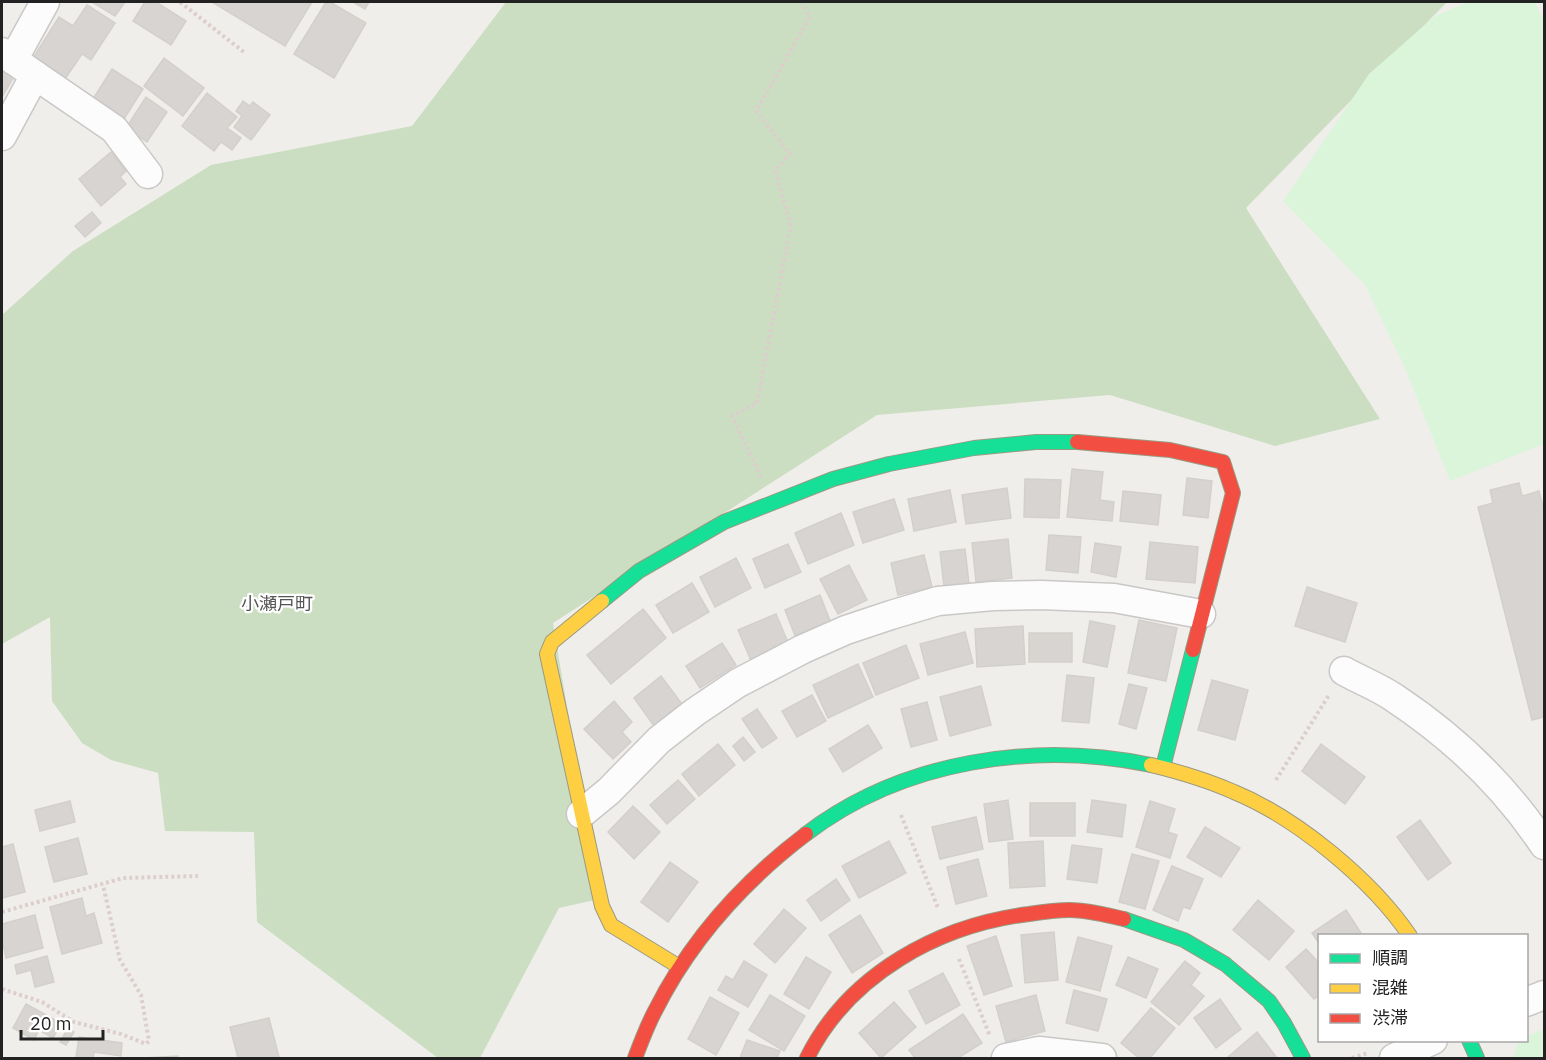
<svg xmlns="http://www.w3.org/2000/svg" width="1546" height="1060" font-family="'IBM Plex Sans','Noto Sans JP',sans-serif">
<style>
.forest{fill:#cbdec1}
.park{fill:#daf5da}
.building{fill:#d7d4d2;stroke:#d3d0cc;stroke-width:1.5}
.lines{fill:none;stroke-linecap:round;stroke-linejoin:round}
.street-casing{stroke:#c9c8c7;stroke-width:31}
.fast-casing{stroke:#999a82;stroke-width:16}
.slow-casing{stroke:#999a82;stroke-width:16}
.jam-casing{stroke:#999a82;stroke-width:16}
.path{stroke:#dccecd;stroke-width:4;stroke-dasharray:3 3;stroke-linecap:butt}
.street{stroke:#fdfcfc;stroke-width:28}
.fast{stroke:#16e098;stroke-width:14}
.slow{stroke:#ffcf43;stroke-width:14}
.jam{stroke:#f24e42;stroke-width:14}
.labels{text-anchor:middle;dominant-baseline:central;stroke-width:4.5;stroke-linejoin:round;paint-order:stroke}
.quarter-label{font-size:18px;fill:#555;stroke:#fff}
</style>
<rect width="100%" height="100%" fill="#f0eeeb"/>
<path class="forest" d="M506,2H1447L1246,208L1380,419L1275,446L1110,395L877,415L553,623L599,899L559,908L480,1058H438L257,922L254,832L165,831L158,773L111,760L82,743L52,701L50,617L2,644V315L73,251L211,165L412,126Z"/>
<g class="park">
<path d="M1468,2H1534L1544,19V444L1450,481L1404,366L1365,285L1283,201L1369,74L1435,16Z"/>
<path d="M1544,1029V1058H1513L1519,1041L1526,1040L1527,1036Z"/>
</g>
<g class="building">
<path d="M92,2H125L115,16Z"/>
<path d="M145,2H156L186,21L171,45L133,21Z"/>
<path d="M212,2H312L285,46Z"/>
<path d="M326,2H330L366,23L334,78L294,54Z"/>
<path d="M353,2H369L365,9Z"/>
<path d="M87,5L115,23L91,60L82,54L65,79L33,58L59,17L73,26Z"/>
<path d="M164,58L204,88L183,116L144,86Z"/>
<path d="M2,64L16,73L2,97Z"/>
<path d="M112,69L143,89L122,122L91,102Z"/>
<path d="M207,93L237,117L227,128L241,138L232,150L221,142L214,151L182,126Z"/>
<path d="M146,97L167,112L147,142L126,128Z"/>
<path d="M243,101L250,106L253,102L270,115L251,140L234,127L242,116L236,111Z"/>
<path d="M111,152L126,171L120,177L126,184L101,206L79,179Z"/>
<path d="M92,212L101,223L85,237L75,226Z"/>
<path d="M1072,469L1103,472L1100,500L1114,502L1112,521L1067,517Z"/>
<path d="M1187,478L1212,481L1208,518L1183,515Z"/>
<path d="M1025,479L1061,480L1059,518L1024,517Z"/>
<path d="M1519,483L1522,496L1539,491L1544,511V717L1532,720L1478,507L1493,503L1490,490Z"/>
<path d="M1007,488L1011,518L966,524L962,495Z"/>
<path d="M950,490L956,522L914,531L908,499Z"/>
<path d="M1123,491L1161,495L1158,525L1120,521Z"/>
<path d="M894,499L904,530L863,543L853,512Z"/>
<path d="M841,513L854,545L808,564L795,533Z"/>
<path d="M1049,535L1081,537L1078,573L1046,570Z"/>
<path d="M1008,539L1012,578L976,582L972,543Z"/>
<path d="M1150,542L1198,547L1195,583L1146,579Z"/>
<path d="M1095,543L1121,547L1116,577L1091,572Z"/>
<path d="M788,544L801,572L765,588L753,559Z"/>
<path d="M965,549L970,592L945,595L940,552Z"/>
<path d="M924,555L932,587L898,595L891,563Z"/>
<path d="M736,558L751,588L715,607L700,577Z"/>
<path d="M849,565L867,600L838,614L820,579Z"/>
<path d="M692,583L709,612L673,633L656,605Z"/>
<path d="M1307,587L1357,603L1345,642L1295,626Z"/>
<path d="M820,595L831,623L796,638L785,610Z"/>
<path d="M643,609L666,638L611,684L587,655Z"/>
<path d="M776,614L790,647L752,663L738,630Z"/>
<path d="M1139,620L1177,628L1166,681L1128,673Z"/>
<path d="M1090,621L1115,626L1107,667L1083,662Z"/>
<path d="M1023,626L1025,664L977,667L975,629Z"/>
<path d="M965,632L973,663L928,675L920,644Z"/>
<rect x="1029" y="633" width="43" height="29"/>
<path d="M722,643L736,665L700,688L686,666Z"/>
<path d="M906,645L919,678L876,695L863,663Z"/>
<path d="M858,664L873,697L828,718L813,685Z"/>
<path d="M1067,675L1094,678L1089,723L1062,721Z"/>
<path d="M661,676L682,704L654,726L634,698Z"/>
<path d="M1212,680L1248,690L1235,740L1198,730Z"/>
<path d="M1129,684L1147,688L1136,729L1119,724Z"/>
<path d="M981,686L991,725L950,736L940,697Z"/>
<path d="M812,695L826,721L797,737L782,711Z"/>
<path d="M614,701L632,722L622,732L631,742L613,759L584,729Z"/>
<path d="M927,702L937,740L911,747L901,709Z"/>
<path d="M757,709L777,738L762,748L742,719Z"/>
<path d="M868,725L882,748L843,772L829,749Z"/>
<path d="M743,737L755,752L744,761L733,746Z"/>
<path d="M718,744L735,765L699,796L682,774Z"/>
<path d="M1321,744L1365,777L1345,804L1302,771Z"/>
<path d="M678,780L695,799L667,824L650,805Z"/>
<path d="M1008,800L1013,839L989,842L984,804Z"/>
<path d="M1092,800L1126,805L1122,837L1087,832Z"/>
<path d="M70,801L75,822L40,831L35,810Z"/>
<path d="M1150,801L1175,809L1168,832L1177,835L1170,858L1136,847Z"/>
<rect x="1030" y="803" width="45" height="33"/>
<path d="M633,806L660,832L634,859L608,832Z"/>
<path d="M976,817L983,849L940,859L932,827Z"/>
<path d="M1420,820L1451,863L1428,880L1397,837Z"/>
<path d="M1205,827L1240,848L1221,877L1187,857Z"/>
<path d="M78,838L87,874L54,882L45,847Z"/>
<path d="M889,841L906,873L859,898L842,866Z"/>
<path d="M1043,841L1045,886L1010,888L1008,843Z"/>
<path d="M13,844L25,892L2,898V847Z"/>
<path d="M1072,845L1102,849L1097,883L1067,879Z"/>
<path d="M1132,854L1159,861L1145,909L1119,902Z"/>
<path d="M978,859L987,896L956,904L947,867Z"/>
<path d="M670,862L698,882L668,922L641,902Z"/>
<path d="M1172,866L1203,879L1190,909L1183,907L1178,921L1153,910Z"/>
<path d="M836,879L850,900L821,921L807,900Z"/>
<path d="M82,898L86,916L94,913L102,943L62,954L50,907Z"/>
<path d="M1258,900L1294,931L1269,960L1233,930Z"/>
<path d="M784,909L806,928L775,963L754,944Z"/>
<path d="M1346,910L1363,936H1320V945L1312,933Z"/>
<path d="M35,915L43,948L6,958L2,939V924Z"/>
<path d="M860,915L883,953L852,973L829,935Z"/>
<path d="M1054,932L1058,980L1025,983L1021,935Z"/>
<path d="M996,936L1012,986L984,995L967,946Z"/>
<path d="M1078,937L1112,946L1100,991L1066,982Z"/>
<path d="M1306,949L1320,964V995L1314,999L1286,967Z"/>
<path d="M47,956L54,982L35,987L31,970L17,974L15,965Z"/>
<path d="M806,957L831,972L809,1009L784,994Z"/>
<path d="M1128,957L1158,969L1146,998L1116,985Z"/>
<path d="M744,961L767,975L748,1007L718,990L726,976L733,980Z"/>
<path d="M1185,961L1200,973L1191,985L1204,996L1179,1025L1151,1002Z"/>
<path d="M943,973L960,1005L926,1024L909,991Z"/>
<path d="M1074,990L1107,999L1098,1031L1066,1023Z"/>
<path d="M770,995L805,1016L784,1051L749,1030Z"/>
<path d="M1036,995L1045,1031L1006,1042L996,1006Z"/>
<path d="M710,997L739,1013L716,1055L688,1039Z"/>
<path d="M1220,999L1241,1029L1216,1048L1194,1018Z"/>
<path d="M894,1002L916,1027L881,1058L859,1033Z"/>
<path d="M26,1004L61,1023L53,1038L39,1030L34,1040L13,1028Z"/>
<path d="M1151,1008L1175,1028L1150,1058H1139L1121,1043Z"/>
<path d="M963,1014L982,1043L958,1058H915L909,1050Z"/>
<path d="M269,1018L279,1057L271,1058H238L230,1027Z"/>
<path d="M68,1028L74,1032L66,1045L60,1042Z"/>
<path d="M1257,1032L1277,1058H1229L1228,1057Z"/>
<path d="M79,1037L122,1043L121,1056L94,1052L93,1058L76,1057Z"/>
<path d="M747,1040L780,1051L777,1058H740Z"/>
<path d="M178,1056V1058H143Z"/>
</g>
<g class="lines">
<g class="street-casing">
<g id="street">
<path d="M2,52L35,75L2,136"/>
<path d="M13,60L45,2"/>
<path d="M35,75L114,129L148,174"/>
<path d="M1344,671C1360,680 1378,687 1393,697C1452,736 1505,786 1544,845"/>
<path d="M581,814L609,791L659,740L695,712L738,683L803,649L846,630L891,615L938,601L993,596L1041,595L1114,598L1201,614"/>
<path d="M1526,1002L1544,995"/>
<path d="M1006,1058L1039,1051L1102,1058"/>
<path d="M1394,1058L1433,1040"/>
</g>
</g>
<g class="fast-casing">
<g id="fast">
<path d="M602,601L639,571L724,522L833,479L889,464L974,448L1036,442H1077"/>
<path d="M1163,767L1193,650"/>
<path d="M806,834C903,760 1034,741 1151,765"/>
<path d="M1124,919L1184,940L1225,964L1269,1001L1284,1023L1303,1058"/>
<path d="M1469,1040L1477,1058"/>
</g>
</g>
<g class="slow-casing">
<g id="slow">
<path d="M602,601L552,642L547,654L602,906L611,925L678,966"/>
<path d="M1151,765C1180,772 1207,780 1234,792C1297,818 1372,880 1410,936"/>
</g>
</g>
<g class="jam-casing">
<g id="jam">
<path d="M1077,442L1170,450L1223,462L1233,493L1193,650"/>
<path d="M635,1058C641,1042 647,1026 655,1011C691,939 743,882 806,834"/>
<path d="M807,1058C849,974 939,925 1029,914C1042,912 1056,910 1070,910C1088,910 1106,915 1124,919"/>
</g>
</g>
<g class="path">
<path d="M180,2L245,53"/>
<path d="M761,477L732,416L757,403L791,225L775,171L790,154L756,111L810,17L801,2"/>
<path d="M1276,780L1329,695"/>
<path d="M901,815L938,908"/>
<path d="M2,912L123,878L198,876"/>
<path d="M959,959L990,1036"/>
<path d="M2,989L42,1002L74,1022L121,1034L146,1044L149,1041L141,995L120,960L103,885"/>
<path d="M1352,1058L1368,1053"/>
</g>
<use href="#street" class="street"/>
<use href="#fast" class="fast"/>
<use href="#slow" class="slow"/>
<use href="#jam" class="jam"/>
</g>
<g class="labels">
<g class="quarter-label">
<text x="277" y="603">小瀬戸町</text>
</g>
</g>
<rect width="1546" height="1060" fill="none" stroke="#222222" stroke-width="6"/>
<rect x="1318" y="934" width="210" height="108" fill="#ffffff" stroke="#a7a7a7" stroke-width="1.5"/>
<rect x="1330" y="954" width="30" height="9" fill="#16e098" stroke="#a7a7a7" stroke-width="1.5"/>
<text x="1372" y="964" font-size="18" fill="#222222">順調</text>
<rect x="1330" y="984" width="30" height="9" fill="#ffcf43" stroke="#a7a7a7" stroke-width="1.5"/>
<text x="1372" y="994" font-size="18" fill="#222222">混雑</text>
<rect x="1330" y="1014" width="30" height="9" fill="#f24e42" stroke="#a7a7a7" stroke-width="1.5"/>
<text x="1372" y="1024" font-size="18" fill="#222222">渋滞</text>
<path d="M21 1030v9h82v-9" fill="none" stroke="#222222" stroke-width="3"/>
<text x="30" y="1030" font-size="18" fill="#222222" stroke="#ffffff" stroke-width="4.5" paint-order="stroke">20 m</text>
</svg>
